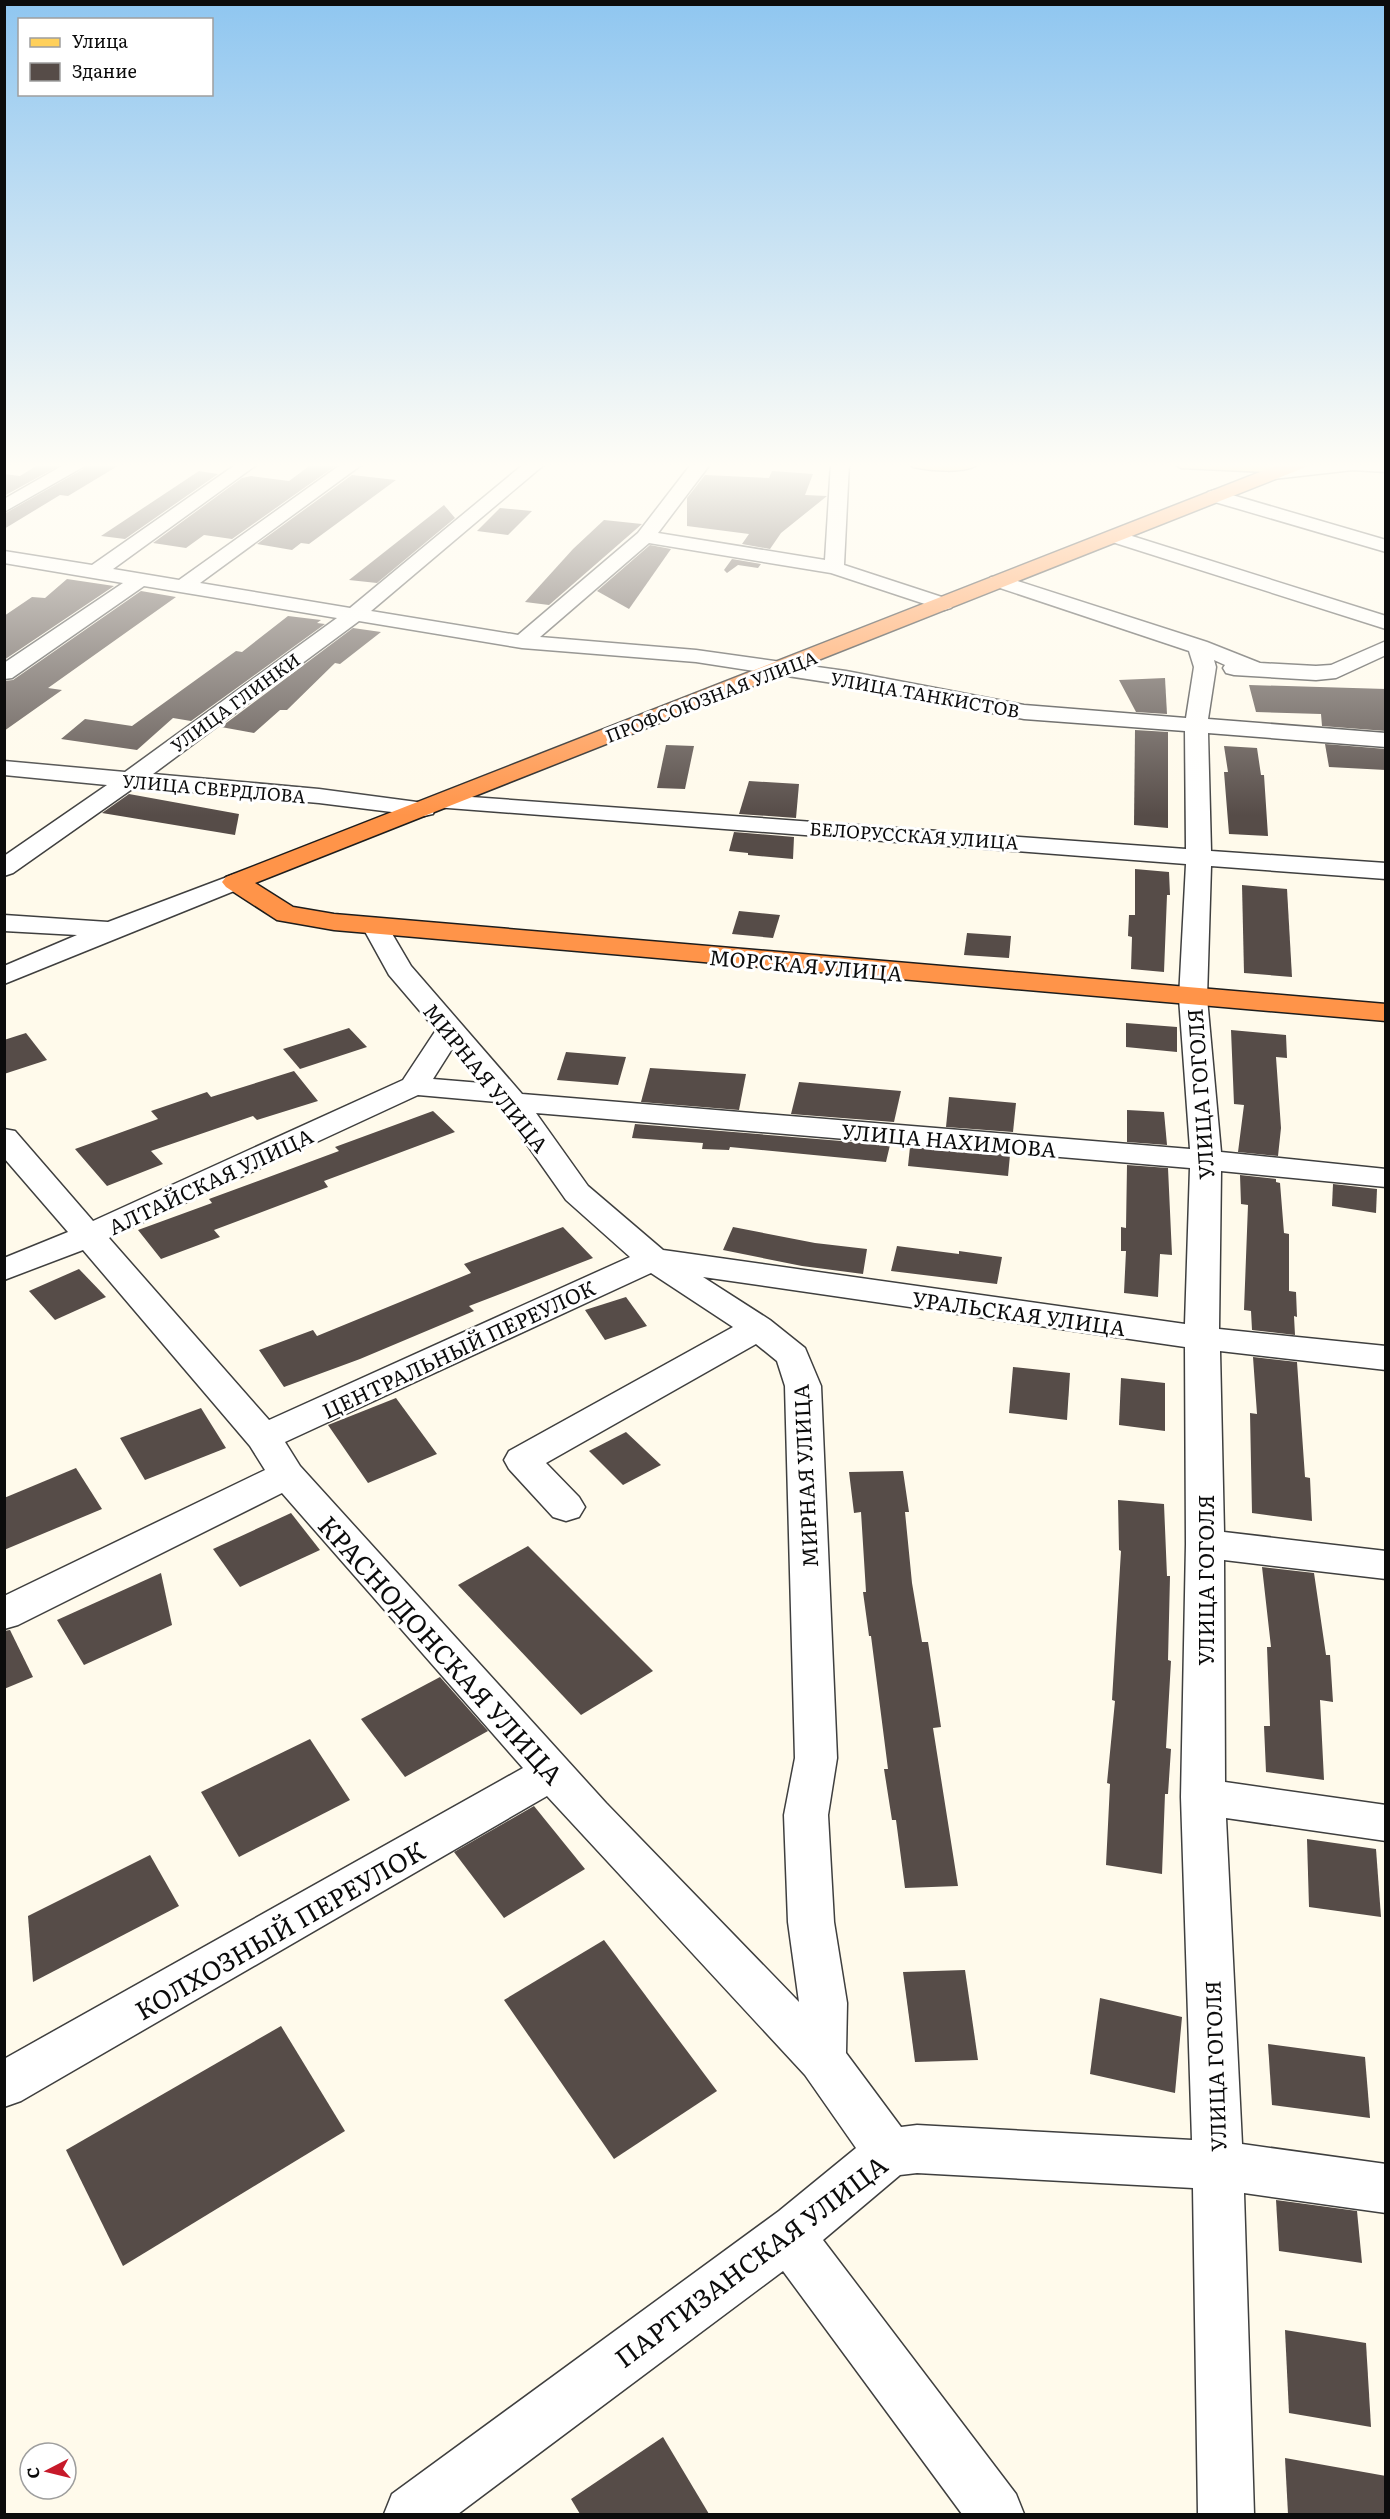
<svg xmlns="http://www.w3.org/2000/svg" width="1390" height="2519" font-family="Literata,serif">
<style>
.building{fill:#564c48}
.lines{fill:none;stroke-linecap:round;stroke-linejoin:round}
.minor-casing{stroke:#3f3f3f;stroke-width:3}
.major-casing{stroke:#1d1d1d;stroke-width:3}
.highway-casing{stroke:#1d1d1d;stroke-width:3}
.minor{fill:#fff;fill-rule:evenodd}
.major{fill:#ffd05b;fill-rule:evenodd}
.highway{fill:#ff9449;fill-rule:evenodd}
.labels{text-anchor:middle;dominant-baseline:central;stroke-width:6;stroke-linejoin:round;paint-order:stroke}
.far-street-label{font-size:18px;fill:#0c0c0c;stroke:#fff}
.street-label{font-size:21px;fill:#0c0c0c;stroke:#fff}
.near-street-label{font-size:26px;fill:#0c0c0c;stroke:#fff}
</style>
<rect width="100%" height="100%" fill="#fffaeb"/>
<g class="building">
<path d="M39,464H62L4,496V474L20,476Z"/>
<path d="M92,464H121L68,496L60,495L4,529V514Z"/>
<path d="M312,464H338L232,539L204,535L186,548L153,543L242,478L251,476L289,481Z"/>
<path d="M199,471L218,474L125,539L101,536Z"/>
<path d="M772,471L813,474L805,495L827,496L781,533L770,549L742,544L749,534L687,526V498L705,475L769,478Z"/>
<path d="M352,475L396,480L309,544L301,543L292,550L257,544Z"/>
<path d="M444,505L455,518L377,583L349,580Z"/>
<path d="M500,508L532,511L508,535L477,531Z"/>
<path d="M604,520L642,524L549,605L525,602L573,549Z"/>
<path d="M650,545L671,549L629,609L597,591Z"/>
<path d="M732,559L761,564L758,568L738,565L727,573L724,570Z"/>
<path d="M67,579L114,586L4,660V616L32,597L45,598Z"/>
<path d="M141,591L176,597L48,688L62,690L4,731V681L13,680Z"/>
<path d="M288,616L321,620L317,623L325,624L191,721L173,718L137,750L61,739L85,719L132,726L236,651L242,652Z"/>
<path d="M353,628L381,632L340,664L335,663L287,710H280L254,733L221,727Z"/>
<path d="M1165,678L1167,714L1136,712L1119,680Z"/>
<path d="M1249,685L1386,689V731L1322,726L1321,714L1256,712Z"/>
<path d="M1135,730L1168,732V828L1134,825Z"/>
<path d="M1325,744L1386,749V770L1329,767Z"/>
<path d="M666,745L694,746L685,789L657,788Z"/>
<path d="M1224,746L1257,748L1261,775H1264L1268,836L1229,834L1224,772H1228Z"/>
<path d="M749,781L799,784L796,818L739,814Z"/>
<path d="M129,794L239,814L235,835L102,813Z"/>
<path d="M734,832L794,837L793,859L748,855V853L729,851Z"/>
<path d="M1135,869L1169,872L1170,895H1167L1164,972L1131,969L1132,937L1128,936L1129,915H1135Z"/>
<path d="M1242,885L1287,889L1292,977L1244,973Z"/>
<path d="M739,911L780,915L773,938L732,934Z"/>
<path d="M967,933L1011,936L1009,958L964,955Z"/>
<path d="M1126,1023L1177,1027V1052L1126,1047Z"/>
<path d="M349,1028L367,1047L300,1069L283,1049Z"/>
<path d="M1231,1030L1286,1035L1287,1058L1276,1057L1281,1128L1278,1156L1238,1152L1244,1105L1234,1104Z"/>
<path d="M26,1033L47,1060L4,1074V1040Z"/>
<path d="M566,1052L626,1057L618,1085L557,1080Z"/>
<path d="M650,1068L746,1074L739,1110L641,1102Z"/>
<path d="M294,1071L318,1101L257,1120L253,1116L151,1151L163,1164L107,1186L75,1149L158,1119L151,1111L207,1092L211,1097Z"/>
<path d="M799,1082L901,1091L894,1122L791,1114Z"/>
<path d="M949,1097L1016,1103L1013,1132L946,1127Z"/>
<path d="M1127,1110L1164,1112L1167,1145L1127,1142Z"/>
<path d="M433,1111L455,1132L324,1181L328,1187L214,1230L220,1237L161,1259L138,1230L212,1203L209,1199L339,1151L335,1147Z"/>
<path d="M635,1124L890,1145L886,1162L730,1147L729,1150L702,1149L703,1143L632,1138Z"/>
<path d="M910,1147L1010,1155L1008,1176L908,1166Z"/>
<path d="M1127,1165L1168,1168L1172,1255L1160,1254L1158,1297L1124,1293L1126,1251H1121V1227L1126,1228Z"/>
<path d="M1240,1175L1276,1179V1182L1280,1183L1284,1233L1289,1234V1291L1296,1292L1297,1317L1294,1316L1295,1335L1252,1330L1251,1311L1244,1310L1248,1205L1241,1204Z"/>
<path d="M1333,1184L1377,1189L1376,1213L1332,1206Z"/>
<path d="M563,1227L593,1258L469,1306L474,1311L360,1359L284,1387L259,1350L313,1330L317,1336L471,1273L464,1264Z"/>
<path d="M733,1227L815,1243L867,1249L863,1274L802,1266L723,1250Z"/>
<path d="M897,1246L959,1254V1251L1002,1257L997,1284L891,1271Z"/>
<path d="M79,1269L106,1297L55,1320L29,1291Z"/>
<path d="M626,1297L647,1326L605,1340L585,1310Z"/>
<path d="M1253,1357L1297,1362L1305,1477L1310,1478L1312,1521L1252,1513L1250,1413L1257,1414Z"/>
<path d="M1013,1367L1070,1373L1067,1420L1009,1413Z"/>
<path d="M1121,1378L1165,1383V1431L1119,1425Z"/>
<path d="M396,1398L437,1454L368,1483L328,1425Z"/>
<path d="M201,1408L226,1448L145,1480L120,1438Z"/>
<path d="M626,1432L661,1465L623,1485L589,1451Z"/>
<path d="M76,1468L102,1509L4,1550V1498Z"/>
<path d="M903,1471L909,1512H905L912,1583L922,1642H928L941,1727L933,1728L958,1886L905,1888L896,1820H892L884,1769H888L871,1636H869L863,1592H866L861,1512L854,1513L849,1472Z"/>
<path d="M1118,1500L1164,1504L1167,1576H1170L1168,1660L1171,1661L1166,1748L1171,1749L1168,1794H1165L1162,1874L1106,1865L1110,1784L1107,1783L1115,1701L1112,1700L1121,1551L1119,1550Z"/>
<path d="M291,1513L320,1550L240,1587L213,1549Z"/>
<path d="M528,1546L653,1671L581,1715L458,1585Z"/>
<path d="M1262,1567L1314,1573L1326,1655H1330L1333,1702L1320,1700L1324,1780L1266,1772L1264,1726H1270L1267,1647H1271Z"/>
<path d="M161,1573L172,1625L84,1665L57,1620Z"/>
<path d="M10,1630L33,1677L4,1689V1631Z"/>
<path d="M440,1677L488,1731L405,1777L361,1719Z"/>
<path d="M310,1739L350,1800L239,1857L201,1792Z"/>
<path d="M534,1806L585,1869L504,1918L454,1852Z"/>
<path d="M1307,1839L1376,1849L1381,1917L1309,1907Z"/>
<path d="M150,1855L179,1906L33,1982L28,1916Z"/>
<path d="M604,1940L717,2091L614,2159L504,2000Z"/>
<path d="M965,1970L978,2060L915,2062L903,1972Z"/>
<path d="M1100,1998L1182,2017L1175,2093L1090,2074Z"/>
<path d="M281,2026L345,2131L123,2266L66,2150Z"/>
<path d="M1268,2044L1365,2057L1370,2118L1272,2105Z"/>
<path d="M1276,2200L1357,2211L1362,2263L1279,2251Z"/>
<path d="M1285,2330L1366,2343L1371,2427L1289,2413Z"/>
<path d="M663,2437L709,2514H580L571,2499Z"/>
<path d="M1285,2458L1386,2476V2514H1288Z"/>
</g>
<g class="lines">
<g class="minor-casing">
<g id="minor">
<path d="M67,463H90L4,512V499Z"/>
<path d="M238,463H259L113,569L179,580L343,463H364L200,583L350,608L525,463H546L371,611L518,635L638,533L692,463H711L658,533L825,560L831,463H849L844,565L951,600L954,604L951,608L944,610L937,608L831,573L649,543L540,637L696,650L846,671L1024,705L1186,718L1194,667L1189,651L991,585L988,581L991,577H1005L1207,642L1260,663L1316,666L1331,665L1386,641V655L1336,678L1316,680L1234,675L1226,673L1223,668L1225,665L1214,660L1216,667L1208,719L1386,733V747L1208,733L1211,851L1386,863V879L1211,866L1207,998L1221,1152L1386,1169V1187L1221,1171L1219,1329L1386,1346V1370L1220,1351L1224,1532L1386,1551V1579L1224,1560L1225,1782L1386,1805V1841L1226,1818L1242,2144L1386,2164V2213L1244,2193L1254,2514H1198L1193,2188L917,2173L900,2175L823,2240L1016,2494L1024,2514H962L783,2271L458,2514H384L392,2494L779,2211L856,2148L805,2075L547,1796L21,2101L4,2107V2059L523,1768L282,1493L18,1625L4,1629V1596L265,1470L250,1446L83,1250L4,1280V1258L68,1232L4,1158V1129L15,1131L93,1221L403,1080L436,1030L389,975L362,926L366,920L375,918L384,920L411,966L522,1094L1190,1149L1179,998L1186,864L435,807L433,814L424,816L319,803L135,787L13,873L4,876V856L107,785L4,775V761L125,772L337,618L144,586L12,678L4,679V663L123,583L4,563V551L92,565ZM359,621L522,648L696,662L846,685L1024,719L1185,731L1186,849L443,795L434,797L432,804L319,789L153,774ZM452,1049L481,1083L433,1079ZM418,1095L497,1102L566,1200L630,1257L269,1420L109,1238ZM536,1113L1190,1168L1185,1324L663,1250L588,1186ZM651,1273L733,1327L509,1451L504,1460L509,1469L553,1517L566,1521L579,1517L585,1507L579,1497L546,1463L756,1344L777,1361L785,1386L795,1758L784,1815L788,1922L799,2002L606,1803L300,1466L285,1442ZM703,1277L1185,1347L1186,1544L1181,1797L1192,2140L917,2125L901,2127L846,2053L847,2003L834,1922L828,1815L837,1758L821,1386L805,1348L770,1320Z"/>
<path d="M1306,463H1386V472L1353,470L1273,479L1267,478L1264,474L1267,470Z"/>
<path d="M1215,490L1386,540V552L1208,500L1206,496L1208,492Z"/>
<path d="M1116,531L1386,616V629L1109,541L1106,537L1109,533Z"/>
<path d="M235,874L244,877L248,882L244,887L4,984V966L77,935L4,931V915L108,922Z"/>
</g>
</g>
<g class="major-casing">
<g id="major">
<path d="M910,463H979C968,475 927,470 913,467Z"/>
<path d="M1172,463H1290L1295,468L1292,472L1286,473L1181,468Z"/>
</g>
</g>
<g class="highway-casing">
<path id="highway" d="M1283,463H1309L1306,467L255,883L293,907L334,914L1386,1004V1021L334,930L277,920L226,887L222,882L226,877Z"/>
</g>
<use href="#minor" class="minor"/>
<use href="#major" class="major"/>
<use href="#highway" class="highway"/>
</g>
<linearGradient id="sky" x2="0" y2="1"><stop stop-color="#8fc6f0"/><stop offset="0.57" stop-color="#fffdf6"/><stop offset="1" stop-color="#fffdf6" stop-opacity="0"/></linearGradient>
<rect width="1390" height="816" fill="url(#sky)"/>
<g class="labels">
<g class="far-street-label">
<text transform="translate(925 694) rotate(10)">УЛИЦА ТАНКИСТОВ</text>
<text transform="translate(711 696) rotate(-21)">ПРОФСОЮЗНАЯ УЛИЦА</text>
<text transform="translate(235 702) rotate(-36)">УЛИЦА ГЛИНКИ</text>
<text transform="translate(214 788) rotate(5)">УЛИЦА СВЕРДЛОВА</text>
<text transform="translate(914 835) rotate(4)">БЕЛОРУССКАЯ УЛИЦА</text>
</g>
<g class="street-label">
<text transform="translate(806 964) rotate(5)">МОРСКАЯ УЛИЦА</text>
<text transform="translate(487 1077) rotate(51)">МИРНАЯ УЛИЦА</text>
<text transform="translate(1199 1094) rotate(-94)">УЛИЦА ГОГОЛЯ</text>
<text transform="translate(949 1139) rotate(5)">УЛИЦА НАХИМОВА</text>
<text transform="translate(210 1180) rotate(-25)">АЛТАЙСКАЯ УЛИЦА</text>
<text transform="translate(1019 1312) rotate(8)">УРАЛЬСКАЯ УЛИЦА</text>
<text transform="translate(458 1348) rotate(-25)">ЦЕНТРАЛЬНЫЙ ПЕРЕУЛОК</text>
<text transform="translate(804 1476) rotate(-93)">МИРНАЯ УЛИЦА</text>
<text transform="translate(1204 1580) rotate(-90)">УЛИЦА ГОГОЛЯ</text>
<text transform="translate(1214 2066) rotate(-92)">УЛИЦА ГОГОЛЯ</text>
</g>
<g class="near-street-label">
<text transform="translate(442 1649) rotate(48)">КРАСНОДОНСКАЯ УЛИЦА</text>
<text transform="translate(279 1929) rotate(-30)">КОЛХОЗНЫЙ ПЕРЕУЛОК</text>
<text transform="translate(750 2260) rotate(-37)">ПАРТИЗАНСКАЯ УЛИЦА</text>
</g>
</g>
<rect width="1390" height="2519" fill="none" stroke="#0c0c0c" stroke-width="12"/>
<rect x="18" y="18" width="195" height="78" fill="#ffffff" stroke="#9e9e9e" stroke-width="1.5"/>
<rect x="30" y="38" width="30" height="9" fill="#ffd05b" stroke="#9e9e9e" stroke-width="1.5"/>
<text x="72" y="48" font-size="18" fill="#0c0c0c">Улица</text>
<rect x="30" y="63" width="30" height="18" fill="#564c48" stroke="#9e9e9e" stroke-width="1.5"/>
<text x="72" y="78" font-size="18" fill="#0c0c0c">Здание</text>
<g transform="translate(48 2471) rotate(263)"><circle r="28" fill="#ffffff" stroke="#9e9e9e" stroke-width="1.5"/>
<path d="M0-4.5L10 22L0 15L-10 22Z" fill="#c71a2a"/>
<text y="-9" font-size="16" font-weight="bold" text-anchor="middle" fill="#0c0c0c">С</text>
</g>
</svg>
